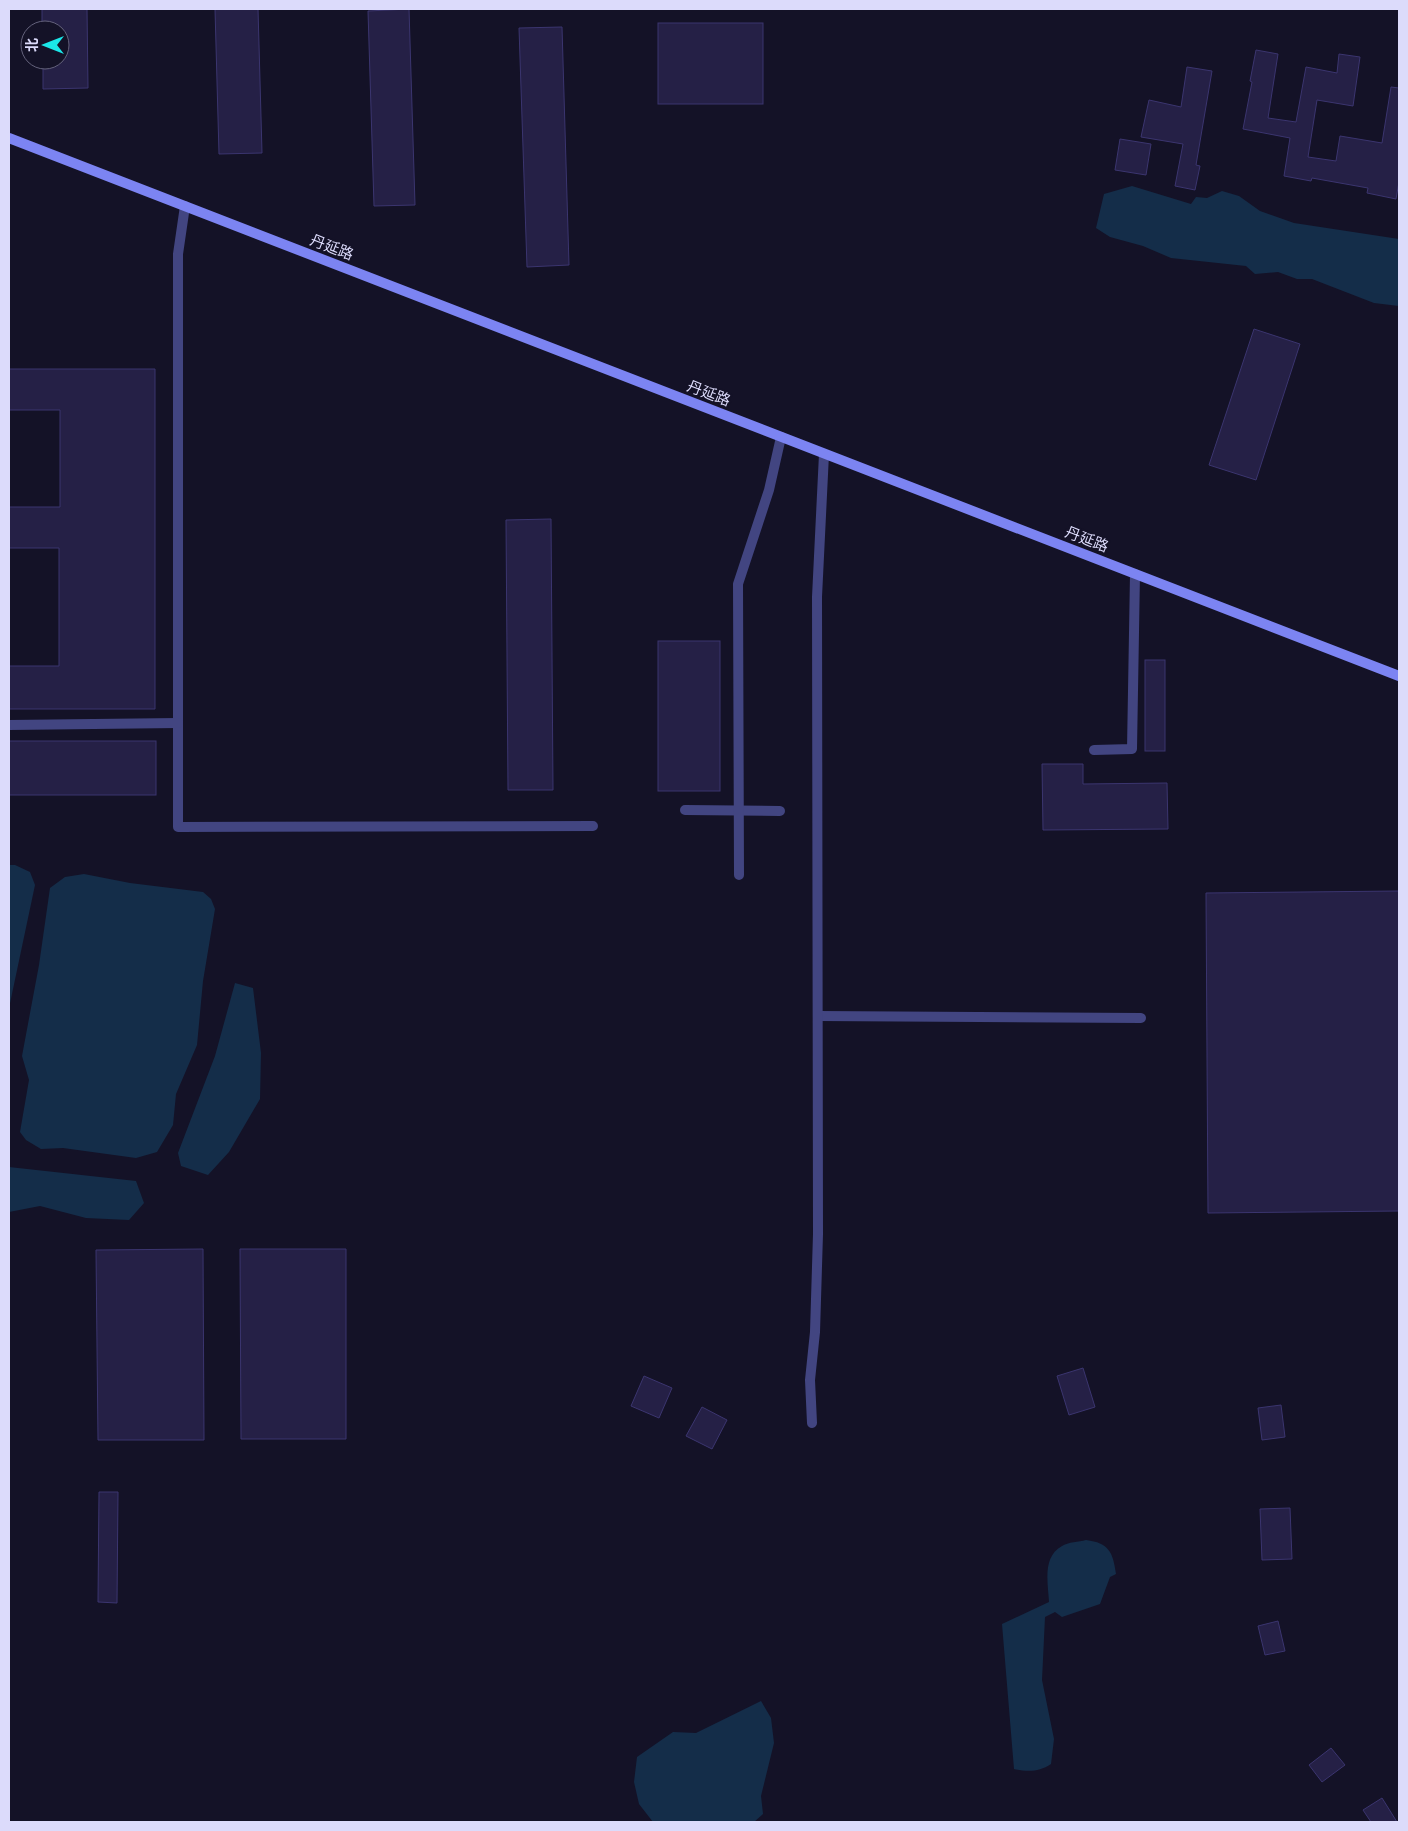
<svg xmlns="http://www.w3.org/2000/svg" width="1408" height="1831" font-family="'PT Sans','Noto Sans SC',sans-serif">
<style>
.water{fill:#142d49}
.building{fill:#252046;stroke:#3b356f}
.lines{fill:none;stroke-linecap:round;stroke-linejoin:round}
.lane{stroke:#424581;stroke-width:10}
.street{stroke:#424581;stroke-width:10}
.secondary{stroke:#7c84f2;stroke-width:10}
.labels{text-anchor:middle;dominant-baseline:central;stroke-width:4;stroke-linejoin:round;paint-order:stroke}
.street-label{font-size:15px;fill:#dcdbfb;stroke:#141227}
</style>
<rect width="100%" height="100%" fill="#141227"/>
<g class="water">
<path d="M1132,186L1191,204L1196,197L1207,198L1222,191L1239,196L1260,211L1294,223L1399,239V306L1374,303L1312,279H1297L1278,272L1255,274L1246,266L1171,258L1143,246L1110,237L1096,228L1104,194Z"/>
<path d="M9,865H15L30,872L35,885L9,1008Z"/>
<path d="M84,874L130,883L203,892L211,899L215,909L203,981L197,1045L176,1094L173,1125L157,1152L136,1158L63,1148L41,1149L26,1140L20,1132L29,1080L22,1056L39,965L50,888L65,877Z"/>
<path d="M235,983L253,988L261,1053L260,1099L229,1152L208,1175L181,1166L178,1153L215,1056Z"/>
<path d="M9,1167L136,1181L144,1203L129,1220L86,1218L40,1206L9,1212Z"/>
<path d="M1086,1540C1109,1543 1113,1552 1116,1574L1110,1577L1100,1604L1062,1617L1055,1612L1045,1617L1042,1680L1054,1739L1051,1764C1039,1772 1028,1772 1014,1769L1002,1624L1049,1602C1048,1583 1042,1557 1062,1546C1068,1542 1079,1542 1086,1540Z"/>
<path d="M761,1701L771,1718L774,1743L761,1796L763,1814L754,1822H653L639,1804L634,1782L637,1757L673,1732L696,1733Z"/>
</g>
<g class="building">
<path d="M42,9H87L88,88L43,89V60H60V30H42Z"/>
<path d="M215,9H258L262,153L219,154Z"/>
<path d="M409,9L415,205L374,206L368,11Z"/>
<rect x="658" y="23" width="105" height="81"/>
<path d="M562,27L569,265L527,267L519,28Z"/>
<path d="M1256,50L1278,54L1268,118L1296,122L1306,67L1337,73L1339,54L1360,57L1353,106L1317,100L1308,157L1336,161L1340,136L1382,143L1391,87L1399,88V182L1396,199L1367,193L1368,188L1312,178L1311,181L1284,176L1290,138L1243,129L1252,82L1250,81Z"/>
<path d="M1187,67L1212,71L1196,165L1200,166L1195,190L1175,186L1183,144L1141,137L1149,100L1181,107Z"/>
<path d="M1120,139L1151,144L1146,175L1115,170Z"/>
<path d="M1254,329L1300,344L1256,480L1209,465Z"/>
<path d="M9,369H155V709H9V666H59V548H9V507H60V410H9Z"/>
<path d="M551,519L553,790H508L506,520Z"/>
<rect x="658" y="641" width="62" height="150"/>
<rect x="1145" y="660" width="20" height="91"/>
<rect x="9" y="741" width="147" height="54"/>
<path d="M1042,764H1083V784L1167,783L1168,829L1043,830Z"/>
<path d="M1399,891V1211L1208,1213L1206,893Z"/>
<path d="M203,1249L204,1440H98L96,1250Z"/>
<path d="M240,1249H346V1439H241Z"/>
<path d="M1083,1368L1095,1407L1069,1415L1057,1376Z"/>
<path d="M644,1376L672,1388L659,1418L631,1406Z"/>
<path d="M1281,1405L1285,1437L1262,1440L1258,1408Z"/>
<path d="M702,1407L727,1420L712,1449L686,1436Z"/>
<path d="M99,1492H118L117,1603L98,1602Z"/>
<path d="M1290,1508L1292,1559L1262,1560L1260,1509Z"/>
<path d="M1278,1621L1285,1651L1265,1655L1258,1626Z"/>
<path d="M1331,1748L1345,1765L1322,1782L1309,1765Z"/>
<path d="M1382,1798L1397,1822H1371L1363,1810Z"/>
</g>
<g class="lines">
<g class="lane">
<path d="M185,206L178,254V827L593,826"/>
<path d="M9,725L178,723"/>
<path d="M1094,750L1132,749L1135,574"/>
<path d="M685,810L780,811"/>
<path d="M739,875L738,584L769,490L781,437"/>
<path d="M818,1016L1141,1018"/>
</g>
<path class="street" d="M812,1423L810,1380L815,1332L818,1234L817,597L824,454"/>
<path class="secondary" d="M9,138L1399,676"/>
</g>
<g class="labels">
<g class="street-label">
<text transform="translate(332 247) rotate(21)">丹延路</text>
<text transform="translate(709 393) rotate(21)">丹延路</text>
<text transform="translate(1087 539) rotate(21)">丹延路</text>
</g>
</g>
<rect width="1408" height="1831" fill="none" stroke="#dcdbfb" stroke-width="20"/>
<g transform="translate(45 45) rotate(270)"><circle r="24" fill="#141227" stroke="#64627c"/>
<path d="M0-4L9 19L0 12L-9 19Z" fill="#1be6e8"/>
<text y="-8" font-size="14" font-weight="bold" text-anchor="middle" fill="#dcdbfb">北</text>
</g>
</svg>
